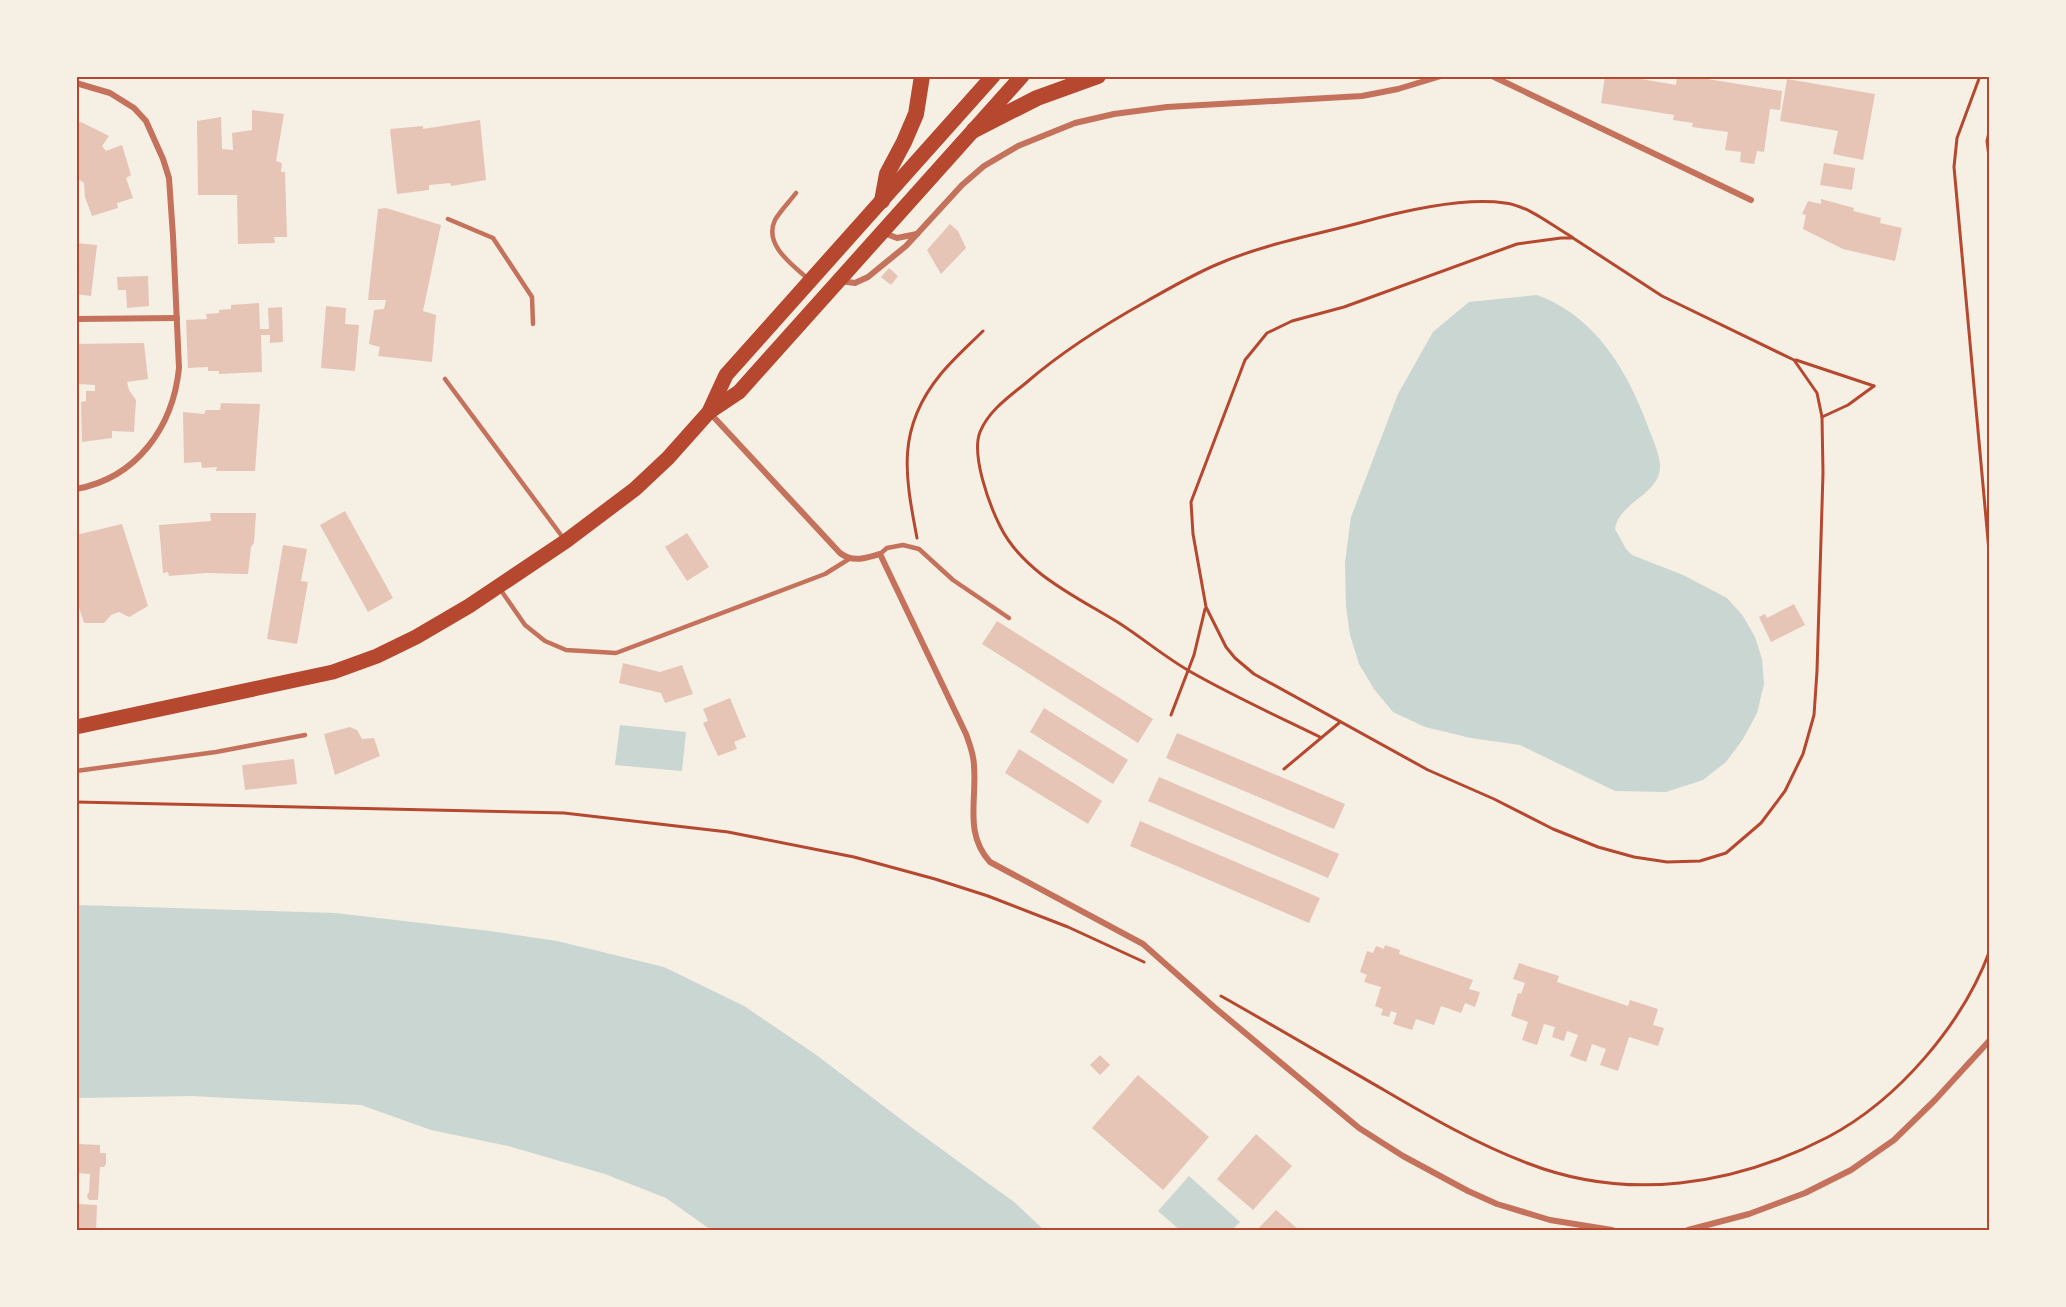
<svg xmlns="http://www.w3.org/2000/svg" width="2066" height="1307" font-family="'Alegreya Sans',sans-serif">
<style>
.water{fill:#c9d6d2}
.building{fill:#e6c5b7}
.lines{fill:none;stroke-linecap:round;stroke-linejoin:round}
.path{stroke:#b5482f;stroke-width:3}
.service{stroke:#c5725c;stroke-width:4.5}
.minor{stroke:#c5725c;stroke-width:6}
.primary{stroke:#b5482f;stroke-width:15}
.trunk{stroke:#b5482f;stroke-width:16}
.neatline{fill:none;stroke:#b5482f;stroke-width:2}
</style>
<rect width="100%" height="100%" fill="#f6efe4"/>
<g class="water">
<path d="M1537,295C1545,298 1554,302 1562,307C1607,334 1633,384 1650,432C1655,445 1664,463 1658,477C1649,497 1618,506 1615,529L1626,549L1632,555L1683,575L1727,598L1743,616L1755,637L1762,659L1764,684L1757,713L1743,739L1726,762L1703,780L1666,792L1615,791L1520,745L1471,738L1425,727L1393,712L1374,689L1359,664L1350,635L1346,606L1345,563L1351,517L1398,394L1433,332L1469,302Z"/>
<path d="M620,725L686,732L682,771L615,765Z"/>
<path d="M77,905L335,913L490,931L557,941L664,967L744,1006L815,1054L911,1127L1014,1202L1044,1230H711L666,1198L605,1174L508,1146L431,1130L361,1105L192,1096L77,1098Z"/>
<path d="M1189,1176L1240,1222L1232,1230H1180L1158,1211Z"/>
</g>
<g class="building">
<path d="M1605,76H1624L1676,85L1677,76H1689L1782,91L1780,110L1770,109L1764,152L1757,151L1754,164L1740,162L1741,152L1725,150L1728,132L1692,127L1693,123L1673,120L1674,115L1601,103Z"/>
<path d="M1787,79L1875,94L1863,160L1833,154L1838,131L1780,121Z"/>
<path d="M252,110L284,114L276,161L282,163L281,172H285L287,237H274L275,243L238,244L237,195H198L197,121L221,117L222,149L233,150L232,133L252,130Z"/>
<path d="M480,120L486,180L451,186L450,183L429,185V190L397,194L390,129L423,126V129Z"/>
<path d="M81,122L109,136L102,146L106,151L122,145L131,175L126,178L133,198L117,203L118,208L92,216L85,197L84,183L76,177V124Z"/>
<path d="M1824,163L1855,168L1852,190L1820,185Z"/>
<path d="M1821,199L1854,208L1853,211L1881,218L1880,223L1902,228L1895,261L1843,249L1803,229L1806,215L1802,214L1808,201L1821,204Z"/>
<path d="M386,208L441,225L423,311L436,315L432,362L378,356L380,347L369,344L374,310L384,309L386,300H368L378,209Z"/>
<path d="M950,224L958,231L966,248L941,274L927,250Z"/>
<path d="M76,243L97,245L91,296L76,294Z"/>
<path d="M889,268L898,276L891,285L881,277Z"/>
<path d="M148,276L149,306L127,308L126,290H118L117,277Z"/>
<path d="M259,303L260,329H269L268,308L282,307L283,342L270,343V335H261L262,372L219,374V371H208V367L188,368L186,320L207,319L206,314L219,313V310L231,309V305Z"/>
<path d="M326,306L346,308L345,324L359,325L355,371L321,368Z"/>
<path d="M144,343L148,379L127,382L129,390L136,400L134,432L112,431V438L82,442L81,402L86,401V391H95V385L76,384V344Z"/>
<path d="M221,403L260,404L255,471H216L217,467L202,468L201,462L184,463L183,412L204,414L206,410H220Z"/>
<path d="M345,511L393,598L368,612L320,525Z"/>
<path d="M210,513H256L254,543L251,547L248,574L206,573L169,576L168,572L163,573L159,525L211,521Z"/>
<path d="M122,524L148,606L129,617L119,612L111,615L104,623H84L76,597V535Z"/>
<path d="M687,533L709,567L687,581L665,547Z"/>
<path d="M283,545L307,549L301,581L308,582L297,644L267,639Z"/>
<path d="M1794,604L1805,625L1771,642L1759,617L1765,614L1767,618Z"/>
<path d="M997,621L1153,719L1138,743L982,644Z"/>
<path d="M623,663L660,672L682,665L693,694L665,703L661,693L619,683Z"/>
<path d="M730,698L746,737L734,742L737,749L718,756L703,723L708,721L703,709Z"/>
<path d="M1044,708L1128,760L1113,784L1030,732Z"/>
<path d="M350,727L357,730L362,739L374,738L380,756L335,775L324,734Z"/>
<path d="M1177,733L1345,804L1334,829L1166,758Z"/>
<path d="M1019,749L1102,801L1088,824L1005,773Z"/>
<path d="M294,759L297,784L245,790L242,765Z"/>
<path d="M1159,777L1339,854L1328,878L1148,801Z"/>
<path d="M1140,821L1320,898L1309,923L1130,846Z"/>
<path d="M1385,945L1400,950L1399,954L1473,980L1469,989L1480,992L1475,1007L1465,1003L1461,1013L1441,1006L1434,1025L1416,1019L1412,1030L1393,1024L1397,1013L1391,1011L1389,1017L1381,1015L1383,1009L1375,1006L1381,987L1364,982L1367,975L1360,972L1367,951L1373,953L1376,946L1384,949Z"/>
<path d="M1519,963L1559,976L1557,982L1628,1006L1630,1000L1658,1009L1653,1025L1664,1028L1658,1046L1629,1037L1618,1071L1600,1065L1606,1049L1592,1044L1586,1062L1570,1056L1578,1035L1567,1031L1564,1041L1552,1037L1555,1027L1544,1024L1537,1045L1522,1040L1528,1022L1511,1016L1518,993L1521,994L1525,983L1513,979Z"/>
<path d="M1100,1055L1110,1065L1100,1075L1090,1065Z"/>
<path d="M1138,1075L1209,1137L1163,1190L1092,1128Z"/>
<path d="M1256,1134L1292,1166L1253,1210L1217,1179Z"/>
<path d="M78,1144L100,1145V1153H106V1164L104,1167H100L98,1200H89L87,1197L88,1193H89L90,1174L76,1173Z"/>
<path d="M78,1204L97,1205L96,1230H77Z"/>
<path d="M1276,1210L1299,1230H1257Z"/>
</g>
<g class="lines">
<g class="path">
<path d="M1980,76L1957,138L1954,167L1990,562"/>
<path d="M1990,128L1987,141L1990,164"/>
<path d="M1561,238H1573L1662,296L1794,360L1817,393L1822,417L1823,473L1817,671L1814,715L1803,754L1785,791L1761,823L1726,853L1700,861L1667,862L1634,857L1598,847L1553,829L1494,799L1428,770L1254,674L1235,658L1226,647L1206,607L1193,534L1191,502L1245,360L1267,333L1292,321L1344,307L1517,244Z"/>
<path d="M1796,360L1874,386"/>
<path d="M1822,417L1848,405L1874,386"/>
<path d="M917,538C905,475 896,429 940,375C953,359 969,345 983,331"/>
<path d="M1171,715L1194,655L1205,609"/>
<path d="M1320,737C1277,716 1233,696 1191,672C1166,658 1144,639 1119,623C1077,597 1023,573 1000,526C989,504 971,455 980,432C989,410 1010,396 1027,382C1064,350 1104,325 1147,301C1170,288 1194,274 1218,264C1264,244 1315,235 1363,222C1403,211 1464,197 1505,203C1529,206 1551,225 1572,237"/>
<path d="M1284,769L1339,723"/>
<path d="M76,802L564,813L728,832L854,857L935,879L988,896L1068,927L1144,962"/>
<path d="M1221,996C1276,1027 1330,1059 1384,1090C1430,1117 1477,1144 1527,1163C1627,1202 1734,1186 1828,1137C1898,1100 1963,1024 1990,950"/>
</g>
<g class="service">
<path d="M796,193C790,201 780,211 775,220C763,245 793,265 808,279"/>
<path d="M448,219L493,238L532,297L533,324"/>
<path d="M445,379L564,539"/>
<path d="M880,554L887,548L903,545L919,549L953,580L1009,618"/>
<path d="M500,589L525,625L545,641L566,650L616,653L825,574L849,559"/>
<path d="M76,771L216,752L305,735"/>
</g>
<g class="minor">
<path d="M1492,76L1751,200"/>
<path d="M76,83L110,93L134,108L146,121L163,159L169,178L173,236L179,368C173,427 137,478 76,489"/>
<path d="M884,233L897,238L917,234"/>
<path d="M840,281L855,283L868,277L906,246L962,185L984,166L1018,146L1075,123L1114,114L1167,107L1362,96L1398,89L1441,76"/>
<path d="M76,319L177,318"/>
<path d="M709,412L840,553C853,563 865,558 880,554L966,734C970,745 974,755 974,766C977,801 964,833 990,862L1143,944L1214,1007L1359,1128L1403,1156L1468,1191L1497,1204L1550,1220L1612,1230"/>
<path d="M1688,1230L1749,1214L1805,1193L1851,1170L1894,1140L1935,1100L1990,1040"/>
</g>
<g class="primary">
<path d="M709,412L739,392L1022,76"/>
<path d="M76,727L333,672L377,656L416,637L469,606L566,541L635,489L668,458L709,412L726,375L993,76"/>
</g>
<g class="trunk">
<path d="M974,130L1037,98L1098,76"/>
<path d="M882,201L887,174L904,142L916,114L922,76"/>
</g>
</g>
<rect width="2066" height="1307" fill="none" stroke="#f6efe4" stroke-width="156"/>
<rect x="78" y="78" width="1910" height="1151" class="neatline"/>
</svg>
